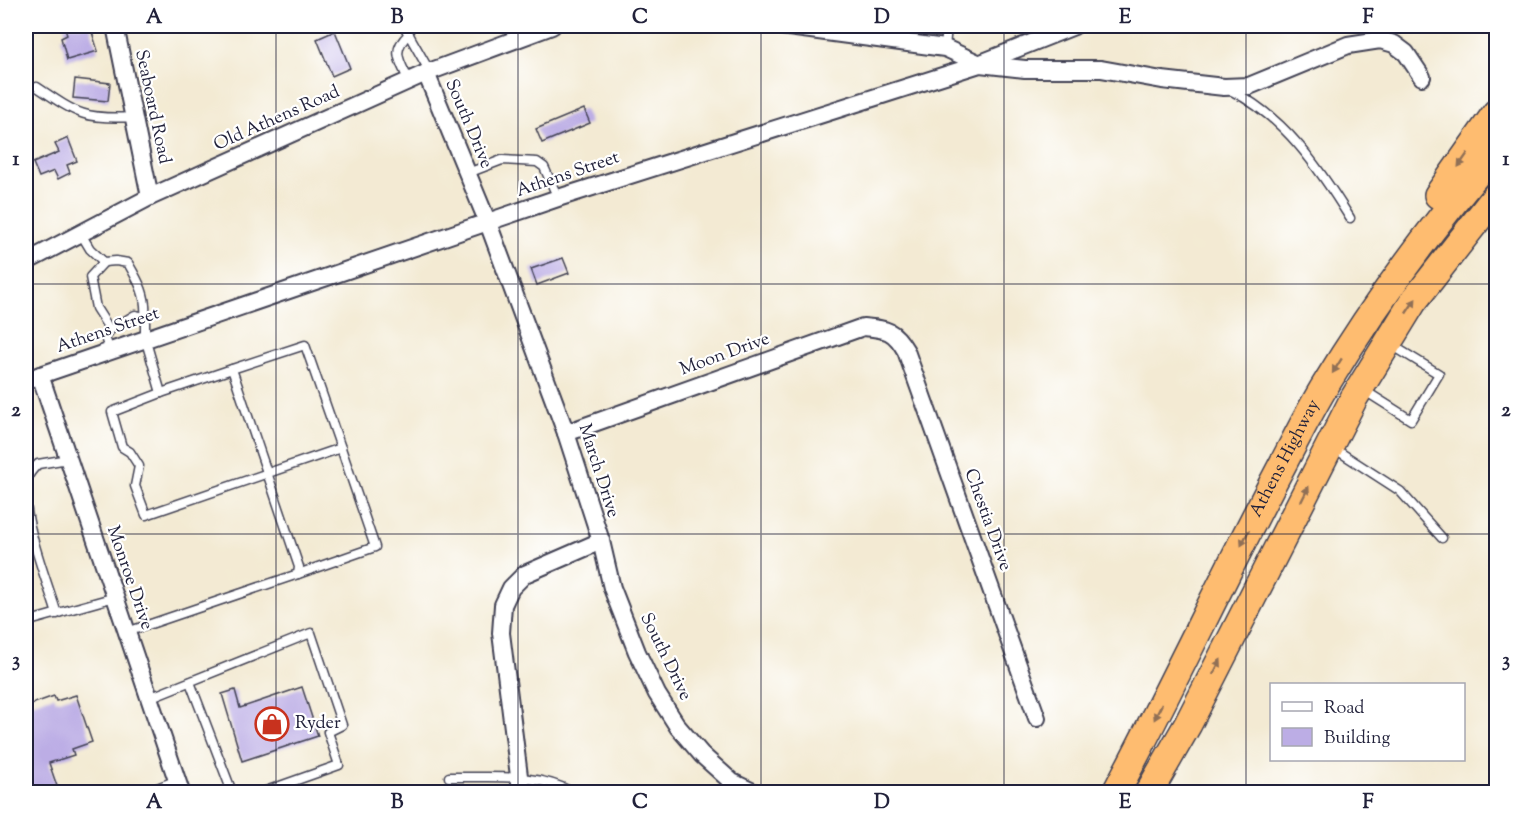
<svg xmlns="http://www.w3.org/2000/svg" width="1522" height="818" font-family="'Sorts Mill Goudy',serif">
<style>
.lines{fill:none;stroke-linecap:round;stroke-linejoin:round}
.stream{stroke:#66bce3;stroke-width:4}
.building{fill:#bcade5}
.service-casing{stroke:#414052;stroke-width:11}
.minor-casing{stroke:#414052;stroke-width:20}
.trunk-casing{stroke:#414052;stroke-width:30}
.service{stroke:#fff;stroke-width:8}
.minor{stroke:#fff;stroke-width:16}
.trunk{stroke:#febc70;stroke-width:27}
.oneway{fill:#906f56}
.grid{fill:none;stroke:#22223b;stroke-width:1.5;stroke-opacity:0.55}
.labels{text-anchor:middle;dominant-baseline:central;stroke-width:4.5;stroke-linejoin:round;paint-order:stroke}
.street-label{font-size:18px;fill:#22223b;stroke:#fff}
.poi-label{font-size:18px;fill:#22223b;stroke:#fff;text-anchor:start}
.neatline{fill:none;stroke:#22223b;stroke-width:2}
.grid-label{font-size:20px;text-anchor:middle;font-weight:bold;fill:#22223b}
</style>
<rect width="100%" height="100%" fill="#fff"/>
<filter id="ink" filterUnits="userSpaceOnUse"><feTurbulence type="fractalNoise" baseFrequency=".0167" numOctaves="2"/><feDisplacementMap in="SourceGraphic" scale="12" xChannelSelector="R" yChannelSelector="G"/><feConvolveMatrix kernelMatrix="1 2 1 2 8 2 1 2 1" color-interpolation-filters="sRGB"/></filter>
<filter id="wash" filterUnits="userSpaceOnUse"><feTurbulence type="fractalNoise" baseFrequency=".008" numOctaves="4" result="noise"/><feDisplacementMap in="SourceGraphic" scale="24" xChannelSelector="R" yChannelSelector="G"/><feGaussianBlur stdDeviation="1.35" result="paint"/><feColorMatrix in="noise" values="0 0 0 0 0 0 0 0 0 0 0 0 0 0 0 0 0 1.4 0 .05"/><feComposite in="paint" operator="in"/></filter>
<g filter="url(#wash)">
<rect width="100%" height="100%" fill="#f3ead3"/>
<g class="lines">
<path class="stream" d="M1397,791L1399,792"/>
</g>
<g id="blocks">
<g class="building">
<path d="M64,26H90L98,51L67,60L61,38L67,35Z"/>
<path d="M335,31L350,68L332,76L317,39Z"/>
<path d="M75,79L110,83L108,101L73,98Z"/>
<path d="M584,109L590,123L542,143L536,129Z"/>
<path d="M68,138L77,161L67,165L70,173L58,179L54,171L39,177L33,163L59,152L55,144Z"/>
<path d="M563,258L569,273L537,285L531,269Z"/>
<path d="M302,687L318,736L242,761L222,694L235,690L240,708Z"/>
<path d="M76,695L92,742L72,749L74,755L49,763L59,792H26V706L54,696L56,701Z"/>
</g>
</g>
</g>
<g filter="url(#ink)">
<use href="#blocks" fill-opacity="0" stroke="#414052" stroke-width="1.5"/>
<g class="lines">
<g class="service-casing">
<g id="service">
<path d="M404,26L430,72"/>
<path d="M409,34C390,51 400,61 409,81"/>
<path d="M945,48L947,26"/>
<path d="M37,87C77,114 85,120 134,117"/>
<path d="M1230,90C1285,117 1319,168 1350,218"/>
<path d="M468,173L502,160L537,162L544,167L558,198"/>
<path d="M81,234L90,249L104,262L116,261L128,263C139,282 147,296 145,317"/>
<path d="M104,262L90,277L96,308L110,330"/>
<path d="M110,350L105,338L110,330L135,315L145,317V338L161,393L232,369L299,567L298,574L127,632"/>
<path d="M1362,389L1411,420L1439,374L1390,344"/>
<path d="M161,393L112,412L122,447L130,452L139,466L135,486L146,515L341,448L305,345L232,369"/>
<path d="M1332,447L1400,491L1442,538"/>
<path d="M298,574L375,547L341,448"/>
<path d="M57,614C48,583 15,504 29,475C31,471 35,467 38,464L68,459"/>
<path d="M26,622L115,597"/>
<path d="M190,682L232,792"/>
<path d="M149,698L311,633L342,725L328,732L339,765L263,792"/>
<path d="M449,777C490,778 536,772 572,792"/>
<path d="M147,792L177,780"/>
</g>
</g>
<g class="minor-casing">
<g id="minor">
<path d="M115,26L150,197"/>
<path d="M781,26L945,48L980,64"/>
<path d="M981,63L1074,26"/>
<path d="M426,73L488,223L566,433L601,541L612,588L637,652L657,694L678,727L702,755L732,782L753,792"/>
<path d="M26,262L150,197L426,73L552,26"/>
<path d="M40,375L181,792"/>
<path d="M26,380L558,198L980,64L1025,69H1101L1162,80L1224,87L1249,86L1348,45L1380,40L1394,44L1406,53L1422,77"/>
<path d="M566,433L863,327C887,329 894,330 906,351L1037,718"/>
<path d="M521,792L501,633L503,605L511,588L525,574L601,541"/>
</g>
</g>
<g class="trunk-casing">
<g id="trunk">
<path d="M1438,195L1496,113"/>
<path id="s1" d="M1116,792C1172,687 1222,579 1278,473C1293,445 1307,416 1323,389C1374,304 1432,226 1496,151"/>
<path d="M1149,792L1188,724L1354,398L1413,302L1496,196"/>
</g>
</g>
<use href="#service" class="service"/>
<use href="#minor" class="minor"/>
<use href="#trunk" class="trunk"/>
</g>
<defs><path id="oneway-solid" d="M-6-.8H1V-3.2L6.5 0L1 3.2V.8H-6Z" transform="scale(1.5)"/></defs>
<g class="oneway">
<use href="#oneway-solid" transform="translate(1463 160) rotate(125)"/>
<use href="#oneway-solid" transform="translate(1411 306) rotate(-56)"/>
<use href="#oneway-solid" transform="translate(1337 366) rotate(122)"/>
<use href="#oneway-solid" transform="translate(1305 494) rotate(-64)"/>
<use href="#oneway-solid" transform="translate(1245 538) rotate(117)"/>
<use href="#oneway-solid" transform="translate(1217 667) rotate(-63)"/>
<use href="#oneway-solid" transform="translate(1158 712) rotate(116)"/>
</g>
</g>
<path class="grid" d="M276,26V792M518,26V792M761,26V792M1004,26V792M1246,26V792M26,284H1496M26,534H1496"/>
<defs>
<g id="shop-ring" transform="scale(1.725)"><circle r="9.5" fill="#fff" stroke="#c8321e" stroke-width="1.5"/><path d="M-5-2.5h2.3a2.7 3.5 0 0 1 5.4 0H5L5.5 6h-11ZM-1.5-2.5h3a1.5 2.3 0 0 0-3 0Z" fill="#c8321e"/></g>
</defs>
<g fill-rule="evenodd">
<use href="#shop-ring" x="272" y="724"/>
</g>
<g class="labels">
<g class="street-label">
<text transform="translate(152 107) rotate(78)">Seaboard Road</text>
<text transform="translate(277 119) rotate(-24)">Old Athens Road</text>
<text transform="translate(468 124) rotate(67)">South Drive</text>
<text transform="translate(568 175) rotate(-19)">Athens Street</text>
<text transform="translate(108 331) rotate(-19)">Athens Street</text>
<text transform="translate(725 355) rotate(-20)">Moon Drive</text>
<text stroke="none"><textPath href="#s1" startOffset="374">Athens Highway</textPath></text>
<text transform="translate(598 471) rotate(72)">March Drive</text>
<text transform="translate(987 520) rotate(70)">Chestia Drive</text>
<text transform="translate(129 578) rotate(71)">Monroe Drive</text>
<text transform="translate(665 657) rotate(64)">South Drive</text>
</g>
<g class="poi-label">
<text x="295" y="724">Ryder</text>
</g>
</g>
<rect width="1522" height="818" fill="none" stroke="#fff" stroke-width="66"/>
<rect x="1270" y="683" width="195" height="78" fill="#ffffff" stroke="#a7a7b1" stroke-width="1.5"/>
<rect x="1282" y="702" width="30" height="9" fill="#ffffff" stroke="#a7a7b1" stroke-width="1.5"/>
<text x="1324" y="713" font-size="18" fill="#22223b">Road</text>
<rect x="1282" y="728" width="30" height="18" fill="#bcade5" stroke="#a7a7b1" stroke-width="1.5"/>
<text x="1324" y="743" font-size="18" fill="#22223b">Building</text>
<rect x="33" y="33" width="1456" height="752" class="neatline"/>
<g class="grid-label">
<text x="154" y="23">A</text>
<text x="397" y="23">B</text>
<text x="640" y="23">C</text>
<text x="882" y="23">D</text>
<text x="1125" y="23">E</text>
<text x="1368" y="23">F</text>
<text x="16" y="165">1</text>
<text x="1506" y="165">1</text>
<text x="16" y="416">2</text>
<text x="1506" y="416">2</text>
<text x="16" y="666">3</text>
<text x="1506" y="666">3</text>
<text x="154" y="808">A</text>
<text x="397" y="808">B</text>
<text x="640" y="808">C</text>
<text x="882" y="808">D</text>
<text x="1125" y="808">E</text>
<text x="1368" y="808">F</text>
</g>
</svg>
